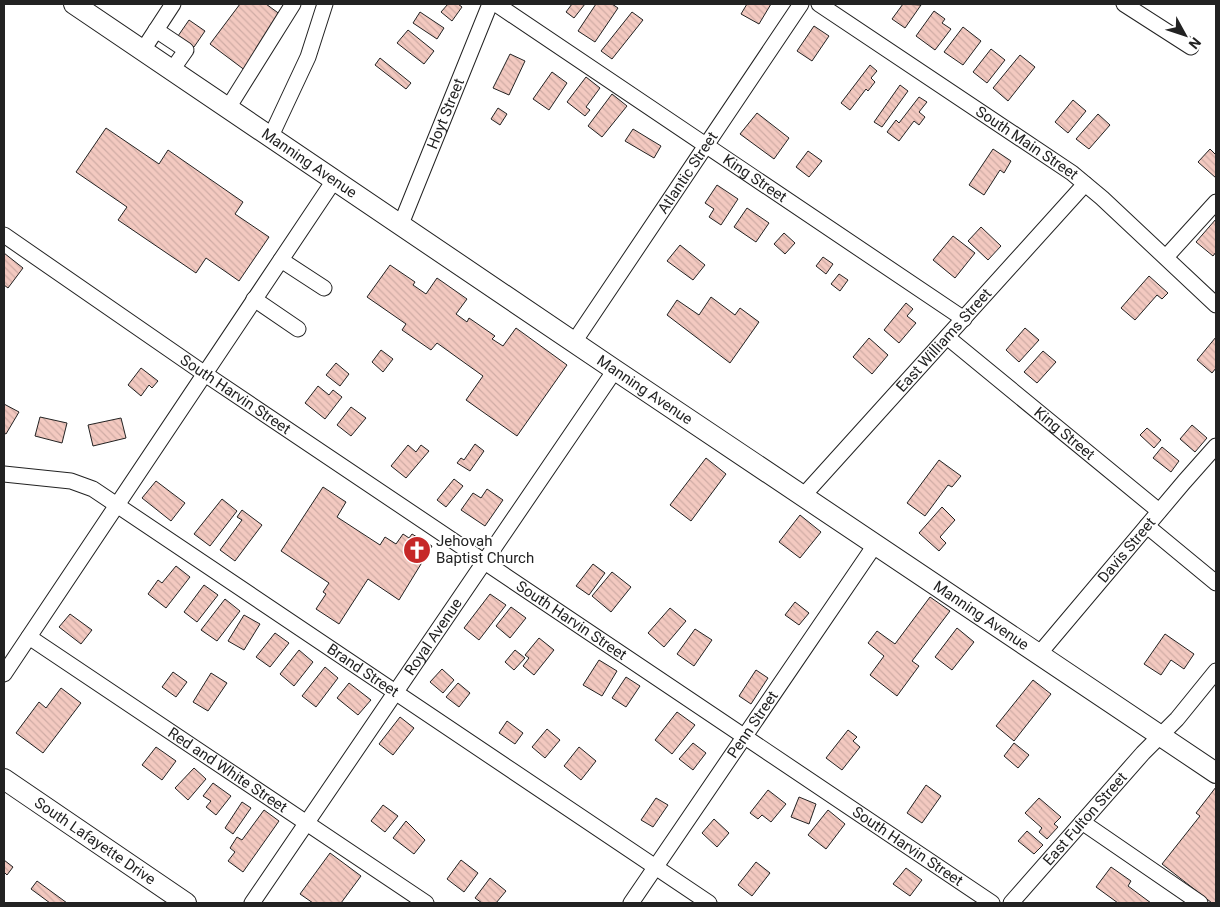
<svg xmlns="http://www.w3.org/2000/svg" width="1220" height="907" font-family="Roboto,sans-serif">
<style>
.building{fill:url(#building-back-hatch);stroke:#222}
.lines{fill:none;stroke-linecap:round;stroke-linejoin:round}
.minor-casing{stroke:#222;stroke-width:17}
.major-casing{stroke:#222;stroke-width:22}
.minor{stroke:#fff;stroke-width:15}
.major{stroke:#fff;stroke-width:20}
.labels{text-anchor:middle;dominant-baseline:central;stroke-width:4;stroke-linejoin:round;paint-order:stroke}
.street-label{font-size:15px;fill:#222;stroke:#fff}
.poi-label{font-size:15px;fill:#222;stroke:#fff;text-anchor:start}
</style>
<defs>
<pattern id="building-back-hatch" width="6" height="6" patternUnits="userSpaceOnUse" patternTransform="scale(1.25)"><rect width="6" height="6" fill="#f3c9c0"/><path d="M-1 5l2 2M0 0l6 6M5-1l2 2" fill="none" stroke="#d0aca5"/></pattern>
</defs>
<rect width="100%" height="100%" fill="#fff"/>
<g class="building">
<path d="M240,4H266L281,15L246,71L210,44Z"/>
<path d="M448,4H458L462,7L452,21L441,12Z"/>
<path d="M572,4H585L574,18L566,12Z"/>
<path d="M596,4H612L618,8L595,42L578,31Z"/>
<path d="M747,4H771L759,24L741,14Z"/>
<path d="M903,4L921,5L905,28L892,19Z"/>
<path d="M934,11L945,19L942,23L951,29L935,50L916,36Z"/>
<path d="M420,12L444,28L437,39L413,23Z"/>
<path d="M632,12L643,20L612,59L601,51Z"/>
<path d="M189,20L205,31L194,47L178,36Z"/>
<path d="M814,26L829,36L812,61L797,51Z"/>
<path d="M963,27L981,41L963,65L944,52Z"/>
<path d="M408,30L434,51L424,64L397,43Z"/>
<path d="M991,49L1005,60L987,83L973,72Z"/>
<path d="M510,54L525,61L509,95L493,88Z"/>
<path d="M1020,55L1035,67L1008,101L993,88Z"/>
<path d="M380,58L411,83L406,89L375,65Z"/>
<path d="M870,65L877,71L871,78L875,82L868,91L866,89L850,110L841,103Z"/>
<path d="M552,72L567,83L549,110L533,99Z"/>
<path d="M586,77L600,88L586,107L590,110L585,116L567,102Z"/>
<path d="M900,85L908,91L882,127L874,122Z"/>
<path d="M612,94L627,106L602,137L588,126Z"/>
<path d="M919,97L927,102L919,112L925,117L919,125L914,121L899,141L887,132L896,120L899,123Z"/>
<path d="M1073,100L1086,111L1068,133L1055,122Z"/>
<path d="M498,108L507,114L500,125L491,119Z"/>
<path d="M757,113L789,138L774,159L740,134Z"/>
<path d="M1098,114L1110,125L1089,149L1076,139Z"/>
<path d="M106,128L159,164L168,150L243,202L235,214L269,237L239,281L206,258L196,273L118,220L127,207L76,172Z"/>
<path d="M633,129L661,146L654,158L625,141Z"/>
<path d="M993,149L1011,161L1004,173L1000,170L984,195L969,185Z"/>
<path d="M1210,149L1216,155V178L1198,162Z"/>
<path d="M808,151L822,161L809,177L796,167Z"/>
<path d="M717,185L738,199L721,225L709,217L714,209L705,203Z"/>
<path d="M747,208L769,223L756,242L734,227Z"/>
<path d="M1216,219V252L1213,256L1196,242Z"/>
<path d="M981,227L1001,246L988,260L968,241Z"/>
<path d="M784,233L795,243L785,254L774,244Z"/>
<path d="M953,236L975,253L955,278L933,260Z"/>
<path d="M680,245L705,265L693,280L667,261Z"/>
<path d="M4,253L23,268L8,288L4,285Z"/>
<path d="M823,257L833,264L826,274L816,266Z"/>
<path d="M390,265L415,282L413,285L426,294L437,278L467,299L456,314L467,322L469,318L495,336L492,339L503,346L516,328L567,365L517,436L466,400L483,376L437,343L431,350L402,330L406,324L367,297Z"/>
<path d="M839,274L848,280L840,291L831,284Z"/>
<path d="M1149,276L1168,293L1162,299L1157,295L1135,320L1121,308Z"/>
<path d="M711,297L735,315L740,308L759,322L730,363L667,315L677,300L699,315Z"/>
<path d="M906,303L913,309L907,316L916,323L899,343L884,330Z"/>
<path d="M1025,328L1039,340L1019,362L1006,350Z"/>
<path d="M1216,337V368L1212,373L1197,360Z"/>
<path d="M869,338L888,355L872,374L853,357Z"/>
<path d="M381,350L393,359L383,372L372,362Z"/>
<path d="M1043,351L1056,362L1037,383L1024,372Z"/>
<path d="M336,363L349,374L340,386L326,375Z"/>
<path d="M141,368L158,381L152,388L149,385L141,396L128,385Z"/>
<path d="M318,386L329,395L333,390L342,397L325,419L305,403Z"/>
<path d="M4,404L19,412L6,434L4,433Z"/>
<path d="M351,407L366,418L351,436L337,425Z"/>
<path d="M40,417L67,423L62,443L35,436Z"/>
<path d="M121,418L126,438L93,446L88,425Z"/>
<path d="M1192,425L1207,438L1195,452L1180,439Z"/>
<path d="M1147,428L1161,440L1154,448L1140,435Z"/>
<path d="M475,444L484,451L470,471L457,463L461,458L464,460Z"/>
<path d="M408,445L416,452L421,445L429,451L406,478L391,466Z"/>
<path d="M1162,447L1179,461L1171,472L1153,458Z"/>
<path d="M706,458L726,474L691,521L670,505Z"/>
<path d="M939,460L961,476L952,487L948,485L925,516L907,503Z"/>
<path d="M454,479L463,486L446,507L437,500Z"/>
<path d="M156,481L185,503L171,521L142,498Z"/>
<path d="M323,487L346,502L337,517L380,545L385,537L396,544L403,534L409,538L412,534L432,546L399,600L368,579L339,624L316,609L326,594L323,592L329,583L281,551Z"/>
<path d="M487,489L503,500L485,526L461,510L473,493L481,498Z"/>
<path d="M222,499L237,511L210,546L194,534Z"/>
<path d="M942,507L955,520L940,537L946,543L939,551L919,533Z"/>
<path d="M242,510L262,525L235,561L220,550L242,520L237,517Z"/>
<path d="M800,515L821,532L800,558L779,542Z"/>
<path d="M593,564L605,573L589,595L576,586Z"/>
<path d="M176,566L190,577L166,608L148,594L158,580L162,583Z"/>
<path d="M612,572L631,587L611,612L592,596Z"/>
<path d="M204,585L218,595L197,622L184,612Z"/>
<path d="M490,594L506,605L479,640L464,628Z"/>
<path d="M930,597L950,611L912,661L919,666L897,696L870,675L884,656L868,643L877,631L895,644Z"/>
<path d="M225,599L240,611L217,641L201,630Z"/>
<path d="M795,602L809,613L799,625L785,615Z"/>
<path d="M511,607L526,618L510,638L496,626Z"/>
<path d="M670,608L686,621L664,647L648,633Z"/>
<path d="M70,614L92,630L81,644L59,627Z"/>
<path d="M244,615L260,624L244,650L228,641Z"/>
<path d="M957,628L974,642L952,670L935,657Z"/>
<path d="M695,629L712,640L694,666L677,654Z"/>
<path d="M275,633L289,643L270,667L256,657Z"/>
<path d="M1165,634L1194,654L1184,669L1171,660L1161,675L1144,664Z"/>
<path d="M539,638L554,650L534,675L523,666L529,658L525,655Z"/>
<path d="M299,650L313,662L294,686L280,674Z"/>
<path d="M515,650L525,658L514,670L505,662Z"/>
<path d="M599,660L617,671L602,696L583,685Z"/>
<path d="M325,667L338,678L316,707L302,696Z"/>
<path d="M442,669L454,680L443,693L430,682Z"/>
<path d="M756,670L768,678L751,704L739,696Z"/>
<path d="M173,672L187,682L176,697L162,687Z"/>
<path d="M211,673L227,683L208,711L193,702Z"/>
<path d="M626,677L640,686L626,707L612,698Z"/>
<path d="M1033,680L1051,694L1014,741L996,726Z"/>
<path d="M349,683L371,700L358,715L337,698Z"/>
<path d="M458,683L470,693L459,707L446,697Z"/>
<path d="M61,688L81,703L43,753L16,733L39,702L46,708Z"/>
<path d="M677,712L695,725L672,754L655,740Z"/>
<path d="M400,717L414,728L393,755L379,744Z"/>
<path d="M507,721L523,733L515,744L499,733Z"/>
<path d="M547,729L560,740L545,758L532,747Z"/>
<path d="M848,730L857,737L853,741L860,747L842,770L826,758Z"/>
<path d="M693,743L706,753L693,770L679,759Z"/>
<path d="M1014,743L1029,755L1018,768L1004,756Z"/>
<path d="M156,747L176,761L162,780L142,765Z"/>
<path d="M579,747L596,761L581,780L564,766Z"/>
<path d="M194,768L206,779L188,800L175,788Z"/>
<path d="M213,783L231,796L216,815L206,807L211,801L203,796Z"/>
<path d="M926,785L941,796L922,823L907,813Z"/>
<path d="M1216,787V903H1212L1162,864L1200,816L1196,813Z"/>
<path d="M768,790L786,804L771,822L762,815L758,819L750,813Z"/>
<path d="M799,797L816,804L809,824L791,817Z"/>
<path d="M656,798L668,805L653,827L641,820Z"/>
<path d="M1039,798L1061,817L1054,824L1058,827L1047,839L1039,832L1042,828L1025,813Z"/>
<path d="M242,802L251,808L233,834L225,828Z"/>
<path d="M383,805L398,816L385,832L371,821Z"/>
<path d="M264,810L279,821L243,872L228,861L235,852L230,848L237,837L242,840Z"/>
<path d="M828,810L845,824L826,849L808,835Z"/>
<path d="M714,819L729,833L717,847L702,833Z"/>
<path d="M406,821L425,840L414,854L393,838Z"/>
<path d="M1027,831L1043,845L1034,854L1018,841Z"/>
<path d="M330,853L361,876L341,903H313L300,894Z"/>
<path d="M4,860L13,867L7,875L4,872Z"/>
<path d="M461,860L478,873L464,892L447,879Z"/>
<path d="M756,862L770,873L752,896L738,885Z"/>
<path d="M1111,867L1131,881L1128,886L1151,903H1118L1096,887Z"/>
<path d="M906,868L922,880L910,896L893,884Z"/>
<path d="M490,878L506,891L496,903H482L475,898Z"/>
<path d="M37,881L67,903H50L31,889Z"/>
</g>
<g class="lines">
<g class="minor-casing">
<g id="minor">
<path id="s1" d="M496,4L964,319"/>
<path id="s2" d="M819,4L1072,173L1102,198L1216,305"/>
<path d="M1124,4L1191,47"/>
<path d="M156,30L186,50L172,70"/>
<path d="M143,50L173,4"/>
<path d="M228,108L293,4"/>
<path d="M271,136L308,57L325,4"/>
<path id="s3" d="M401,224L490,4"/>
<path id="s4" d="M4,235L205,374L992,903"/>
<path d="M1166,257L1216,202"/>
<path d="M281,260L324,288"/>
<path d="M254,299L298,329"/>
<path id="s5" d="M947,337L1159,511"/>
<path id="s6" d="M574,342L801,4"/>
<path id="s7" d="M4,474L71,481L93,489L709,903"/>
<path id="s8" d="M803,496L1085,184"/>
<path d="M1147,526L1216,583"/>
<path id="s9" d="M29,637L426,903"/>
<path id="s10" d="M1039,654L1184,482L1216,446"/>
<path d="M4,674L335,179"/>
<path d="M1082,822L1200,903"/>
<path id="s11" d="M252,903L615,370"/>
<path id="s12" d="M631,903L875,545"/>
<path id="s13" d="M1011,903L1143,753L1177,719L1216,671"/>
</g>
</g>
<g class="major-casing">
<g id="major">
<path id="s14" d="M74,4L615,370L1216,773"/>
<path id="s15" d="M4,779L186,903"/>
</g>
</g>
<use href="#minor" class="minor"/>
<use href="#major" class="major"/>
</g>
<defs>
<g id="church-disc" transform="scale(1.4375)"><circle r="9.5" fill="#c62828" stroke="#fff"/><path d="M-1.2-6h2.4v3.5h3.3v2.4h-3.3V6h-2.4V-.1h-3.3v-2.4h3.3Z" fill="#fff"/></g>
</defs>
<g fill-rule="evenodd">
<use href="#church-disc" x="417" y="550"/>
</g>
<g class="labels">
<g class="street-label">
<text stroke="none"><textPath href="#s3" startOffset="119">Hoyt Street</textPath></text>
<text stroke="none"><textPath href="#s2" startOffset="250">South Main Street</textPath></text>
<text stroke="none"><textPath href="#s14" startOffset="284">Manning Avenue</textPath></text>
<text stroke="none"><textPath href="#s6" startOffset="204">Atlantic Street</textPath></text>
<text stroke="none"><textPath href="#s1" startOffset="312">King Street</textPath></text>
<text stroke="none"><textPath href="#s8" startOffset="210">East Williams Street</textPath></text>
<text stroke="none"><textPath href="#s14" startOffset="689">Manning Avenue</textPath></text>
<text stroke="none"><textPath href="#s4" startOffset="281">South Harvin Street</textPath></text>
<text stroke="none"><textPath href="#s5" startOffset="152">King Street</textPath></text>
<text stroke="none"><textPath href="#s10" startOffset="136">Davis Street</textPath></text>
<text stroke="none"><textPath href="#s14" startOffset="1094">Manning Avenue</textPath></text>
<text stroke="none"><textPath href="#s4" startOffset="686">South Harvin Street</textPath></text>
<text stroke="none"><textPath href="#s11" startOffset="322">Royal Avenue</textPath></text>
<text stroke="none"><textPath href="#s7" startOffset="416">Brand Street</textPath></text>
<text stroke="none"><textPath href="#s12" startOffset="216">Penn Street</textPath></text>
<text stroke="none"><textPath href="#s9" startOffset="239">Red and White Street</textPath></text>
<text stroke="none"><textPath href="#s13" startOffset="112">East Fulton Street</textPath></text>
<text stroke="none"><textPath href="#s15" startOffset="110">South Lafayette Drive</textPath></text>
<text stroke="none"><textPath href="#s4" startOffset="1091">South Harvin Street</textPath></text>
</g>
<g class="poi-label">
<text x="436" y="541">Jehovah<tspan x="436" dy="17">Baptist Church</tspan></text>
</g>
</g>
<rect width="1220" height="907" fill="none" stroke="#222222" stroke-width="10"/>
<g transform="translate(1185 35) rotate(130)" stroke="#ffffff" stroke-width="4" paint-order="stroke">
<path d="M0-4L9 19L0 12L-9 19Z" fill="#222222"/>
<text y="-8" font-size="14" font-weight="bold" text-anchor="middle" fill="#222222">N</text>
</g>
</svg>
